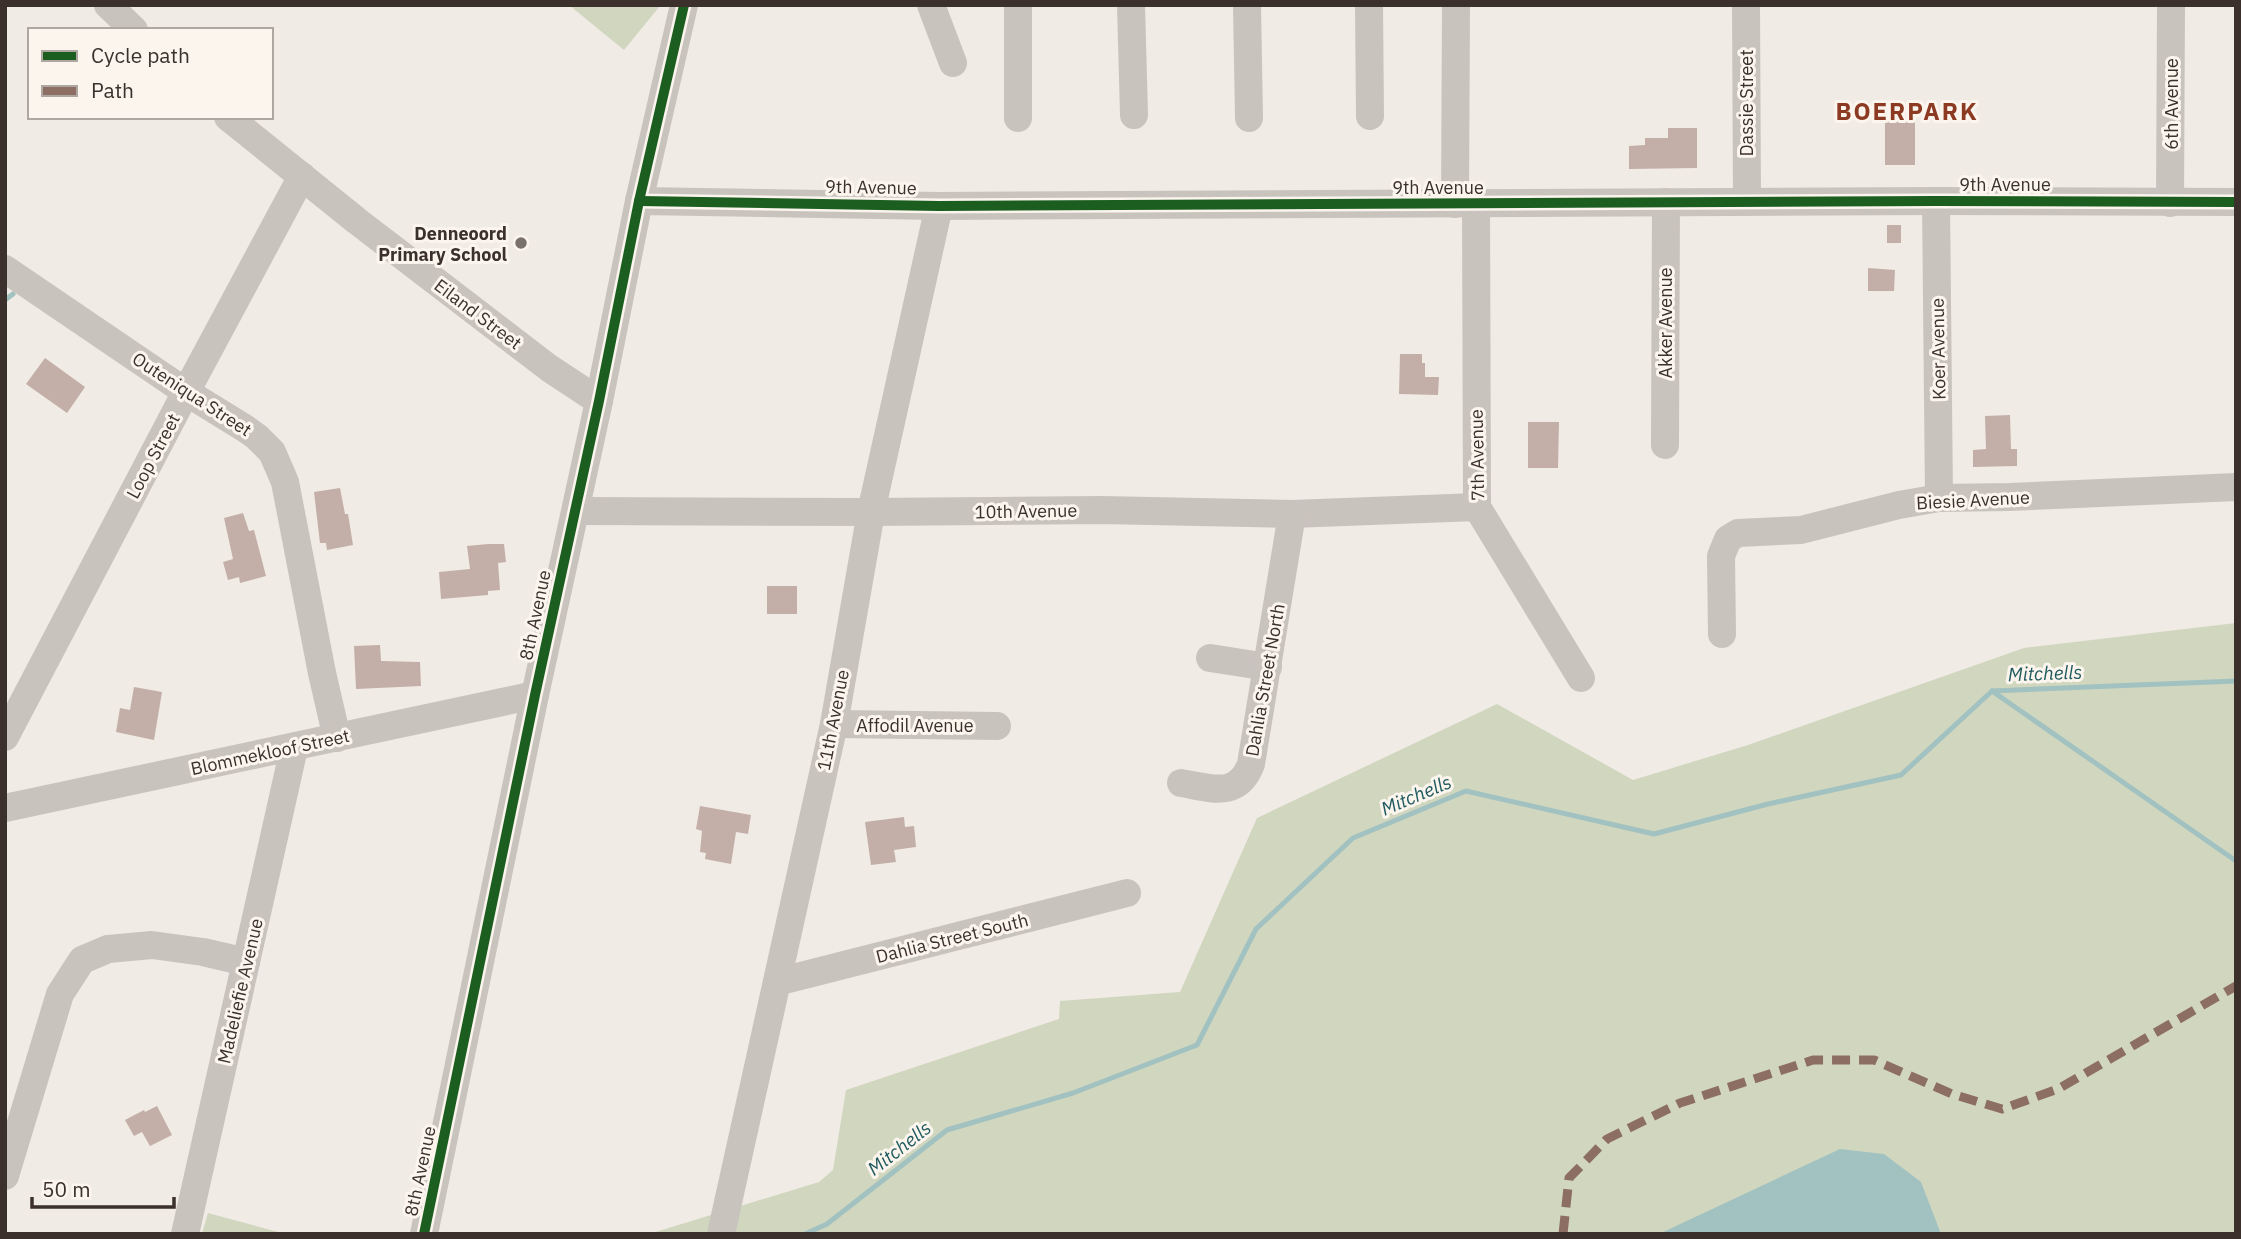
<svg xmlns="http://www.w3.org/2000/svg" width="2241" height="1239" font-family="'IBM Plex Sans',sans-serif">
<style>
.green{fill:#d1d6bf}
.water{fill:#a1c2c1}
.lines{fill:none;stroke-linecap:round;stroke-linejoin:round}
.stream{stroke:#a1c2c1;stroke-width:5}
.building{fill:#c3afa7}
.minor{stroke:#c9c3be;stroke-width:28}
.quiet{stroke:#8d6e63;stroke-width:9;stroke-dasharray:18 9;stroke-linecap:butt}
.cycleway-casing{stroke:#fbf5ee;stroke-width:15}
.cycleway{stroke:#1b5e20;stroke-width:10}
.poi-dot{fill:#7a716c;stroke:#fbf5ee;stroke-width:2.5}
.labels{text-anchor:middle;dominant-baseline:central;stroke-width:6;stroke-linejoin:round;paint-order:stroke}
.street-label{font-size:18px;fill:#3b302b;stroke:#fbf5ee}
.poi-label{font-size:18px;font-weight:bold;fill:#3b302b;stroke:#fbf5ee;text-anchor:end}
.water-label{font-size:19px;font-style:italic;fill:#1f5a5e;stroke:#fbf5ee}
.district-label{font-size:24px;font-weight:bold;letter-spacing:2px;fill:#8c3b22;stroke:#fbf5ee}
</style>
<rect width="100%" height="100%" fill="#f0ebe5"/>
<g class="green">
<path d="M569,5H656L659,7L624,50Z"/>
<path d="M2236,623V1234H649L819,1182L833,1170L846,1090L1059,1019L1060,1001L1180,992L1257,818L1497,704L1633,780L1748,745L2024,648Z"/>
<path d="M208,1213L286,1234H202Z"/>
</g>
<path class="water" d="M1840,1149L1884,1154L1921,1182L1941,1234H1659Z"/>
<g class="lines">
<g class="stream">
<path d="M5,300L13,294"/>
<path d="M1992,691L2236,861"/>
<path d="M805,1234L827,1224L947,1130L1073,1093L1197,1045L1256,929L1353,838L1466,791L1654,834L1768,804L1901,775L1992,691L2236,681"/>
</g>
</g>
<g class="building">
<path d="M1915,119V165H1885V120Z"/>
<path d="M1668,128H1697V168L1629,169V146L1645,145V138H1668Z"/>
<rect x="1887" y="225" width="14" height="18"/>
<path d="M1868,268L1895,270L1894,291H1868Z"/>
<path d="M1400,354H1422V363H1425V377H1439L1438,395L1399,394Z"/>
<path d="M45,358L85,387L67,413L26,384Z"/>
<path d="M2010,415L2011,449H2017V466L1973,467V450L1986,449L1985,416Z"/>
<path d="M1528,422H1559L1558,468H1528Z"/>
<path d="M340,488L345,514H348L353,545L327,550L326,543H320L314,492Z"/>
<path d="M243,513L249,531L254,530L266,576L240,583L239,577L228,580L223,562L233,559L224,518Z"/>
<path d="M488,544H504L506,562L498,563L500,590L488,591V595L441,599L439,572L470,569L467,546Z"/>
<rect x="767" y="586" width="30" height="28"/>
<path d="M380,645L381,661L420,662L421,686L356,689L354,646Z"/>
<path d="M134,687L162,692L154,740L116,732L120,708L130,710Z"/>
<path d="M700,806L751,815L748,834L736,832L731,864L705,859L706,853L700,852L702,831L696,829Z"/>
<path d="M904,817L905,827L914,826L916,847L894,850L896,862L871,865L865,822Z"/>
<path d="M157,1106L172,1135L150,1146L142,1132L134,1136L125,1120L144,1110L145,1112Z"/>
</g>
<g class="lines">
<g class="minor">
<path d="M108,5L134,30"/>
<path d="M931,5L953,63"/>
<path d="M1018,5V118"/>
<path d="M1131,5L1134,115"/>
<path d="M1247,5L1249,118"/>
<path d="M1369,5L1370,116"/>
<path d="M1746,5L1747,202"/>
<path d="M228,117L357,221L549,368L599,401"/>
<path d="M639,201L939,206L1936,201L2236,202"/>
<path d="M1936,201L1939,498"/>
<path d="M2170,203L2171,5"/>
<path d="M1455,204L1456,5"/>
<path d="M1476,204L1477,507L1581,678"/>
<path d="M5,269L186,392L246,429L257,437L272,452L285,482L322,673L337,738"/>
<path d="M1665,445L1666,202"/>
<path d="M576,511L871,512L1101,510L1292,514L1477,507"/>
<path d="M1722,634L1721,556L1728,539L1738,533L1801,530L1899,505L1939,498L2009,497L2236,487"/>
<path d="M1210,658L1268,667"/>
<path d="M834,724L997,726"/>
<path d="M5,737L186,392L302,176"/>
<path d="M1181,783C1211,788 1238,799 1251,764L1292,514"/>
<path d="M5,808L535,695"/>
<path d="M777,982L1127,893"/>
<path d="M5,1176L60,994L82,960L108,949L152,945L203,952L246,962"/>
<path d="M185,1234L294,748"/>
<path d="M424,1234L535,695L599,401L639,201L684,5"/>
<path d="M721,1234L834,724L871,512L939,206"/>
</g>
<path class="quiet" d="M1563,1234L1569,1178L1607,1139L1680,1103L1813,1060H1874L1952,1094L2002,1109L2058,1089L2236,986"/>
<g class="cycleway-casing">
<g id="cycleway">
<path d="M639,201L939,206L1936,201L2236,202"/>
<path d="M424,1234L535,695L599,401L639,201L684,5"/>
</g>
</g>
<use href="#cycleway" class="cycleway"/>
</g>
<circle class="poi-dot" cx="521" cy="243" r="7"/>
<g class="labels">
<g class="street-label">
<text transform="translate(1746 103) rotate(-90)">Dassie Street</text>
<text transform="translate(2171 104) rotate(-90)">6th Avenue</text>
<text x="2005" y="184">9th Avenue</text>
<text transform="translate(871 187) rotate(1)">9th Avenue</text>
<text x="1438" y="187">9th Avenue</text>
<text transform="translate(478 314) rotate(37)">Eiland Street</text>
<text transform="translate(1665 323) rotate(-90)">Akker Avenue</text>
<text transform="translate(1938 349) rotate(-91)">Koer Avenue</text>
<text transform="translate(192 394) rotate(33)">Outeniqua Street</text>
<text transform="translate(1477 455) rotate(-91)">7th Avenue</text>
<text transform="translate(153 456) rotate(-62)">Loop Street</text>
<text transform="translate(1973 500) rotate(-3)">Biesie Avenue</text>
<text transform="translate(1026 511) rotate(-1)">10th Avenue</text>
<text transform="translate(535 615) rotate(-78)">8th Avenue</text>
<text transform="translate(1265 680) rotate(-80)">Dahlia Street North</text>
<text transform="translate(833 720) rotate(-79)">11th Avenue</text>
<text x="915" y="725">Affodil Avenue</text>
<text transform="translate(270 752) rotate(-12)">Blommekloof Street</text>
<text transform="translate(952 938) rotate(-14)">Dahlia Street South</text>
<text transform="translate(240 991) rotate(-77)">Madeliefie Avenue</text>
<text transform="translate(420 1171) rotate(-78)">8th Avenue</text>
</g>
<g class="poi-label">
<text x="507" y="233">Denneoord<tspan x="507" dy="21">Primary School</tspan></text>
</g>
<g class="water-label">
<text transform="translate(2045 673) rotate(-2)">Mitchells</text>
<text transform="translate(1416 795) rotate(-23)">Mitchells</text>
<text transform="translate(899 1148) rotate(-38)">Mitchells</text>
</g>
<g class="district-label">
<text x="1907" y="111">BOERPARK</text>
</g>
</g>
<rect width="2241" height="1239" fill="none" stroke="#3b302b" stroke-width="14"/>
<rect x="28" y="28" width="245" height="91" fill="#fbf5ee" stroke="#aea6a0" stroke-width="2"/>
<rect x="42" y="51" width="35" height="10" fill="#1b5e20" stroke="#aea6a0" stroke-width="2"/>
<text x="91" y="63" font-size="21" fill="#3b302b">Cycle path</text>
<rect x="42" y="86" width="35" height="10" fill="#8d6e63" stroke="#aea6a0" stroke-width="2"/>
<text x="91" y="98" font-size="21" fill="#3b302b">Path</text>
<path d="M32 1197v10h142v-10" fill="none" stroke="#3b302b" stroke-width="3.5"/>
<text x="42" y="1197" font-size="21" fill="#3b302b" stroke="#fbf5ee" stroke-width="5" paint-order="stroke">50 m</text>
</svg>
